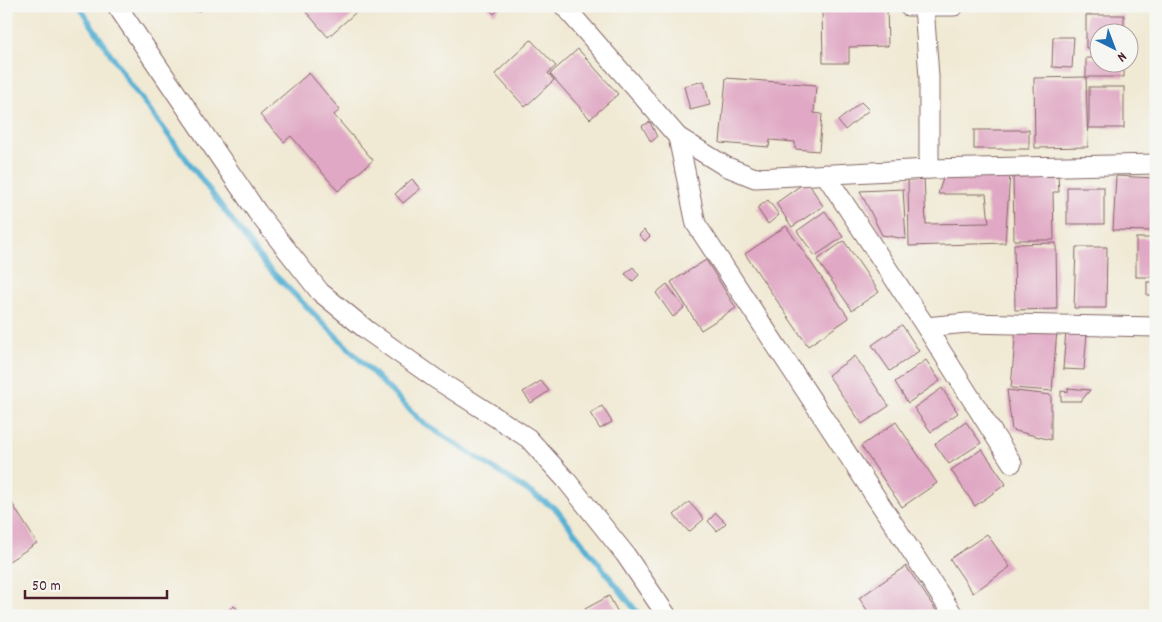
<svg xmlns="http://www.w3.org/2000/svg" width="1162" height="622" font-family="Dekko,sans-serif">
<style>
.lines{fill:none;stroke-linecap:round;stroke-linejoin:round}
.stream{stroke:#55b0d3;stroke-width:5.5}
.building{fill:#e0a8c4}
.minor-casing{stroke:#846666;stroke-width:21}
.minor{stroke:#fff;stroke-width:19}
</style>
<rect width="100%" height="100%" fill="#f6f6f2"/>
<filter id="ink" filterUnits="userSpaceOnUse"><feTurbulence type="fractalNoise" baseFrequency=".02" numOctaves="2"/><feDisplacementMap in="SourceGraphic" scale="10" xChannelSelector="R" yChannelSelector="G"/><feConvolveMatrix kernelMatrix="1 2 1 2 8 2 1 2 1" color-interpolation-filters="sRGB"/></filter>
<filter id="wash" filterUnits="userSpaceOnUse"><feTurbulence type="fractalNoise" baseFrequency=".0096" numOctaves="4" result="noise"/><feDisplacementMap in="SourceGraphic" scale="20" xChannelSelector="R" yChannelSelector="G"/><feGaussianBlur stdDeviation="1.12" result="paint"/><feColorMatrix in="noise" values="0 0 0 0 0 0 0 0 0 0 0 0 0 0 0 0 0 1.4 0 .05"/><feComposite in="paint" operator="in"/></filter>
<g filter="url(#wash)">
<rect width="100%" height="100%" fill="#f0e9d3"/>
<g class="lines">
<path class="stream" d="M79,6L131,85L267,267L422,422L556,509L640,616"/>
</g>
<g id="blocks">
<g class="building">
<path d="M194,6H206V9L195,12Z"/>
<path d="M301,6H363L328,37Z"/>
<path d="M487,6H502L494,14Z"/>
<path d="M887,7L888,46L849,47V63H823L822,9Z"/>
<path d="M1086,15H1124V32H1100V48H1086Z"/>
<path d="M1053,37H1074L1072,68L1052,67Z"/>
<path d="M531,40L556,66L548,73L554,80L525,107L495,74Z"/>
<path d="M578,49L618,94L590,119L550,74Z"/>
<path d="M1086,58H1100V62H1124V77H1086Z"/>
<path d="M309,73L340,110L334,115L373,160L338,191L291,136L284,142L260,115Z"/>
<path d="M1086,77L1088,147L1035,148L1034,78Z"/>
<path d="M726,78L816,85L814,113L822,114L819,151L795,149V142L770,140L769,147L720,143Z"/>
<path d="M704,81L710,105L690,110L684,86Z"/>
<rect x="1089" y="87" width="35" height="41"/>
<path d="M861,102L869,110L845,130L838,121Z"/>
<path d="M650,122L657,137L651,142L642,126Z"/>
<rect x="974" y="130" width="55" height="19"/>
<path d="M1010,174L1005,243L909,246L908,177L924,176L926,224L989,223L986,194H938L944,175Z"/>
<path d="M1058,176L1059,192H1053L1054,240H1014L1013,177Z"/>
<path d="M1116,176L1154,178L1151,231L1113,230Z"/>
<path d="M412,179L420,189L403,203L395,194Z"/>
<path d="M807,181L823,206L792,227L776,203Z"/>
<rect x="1067" y="187" width="37" height="37"/>
<path d="M903,189L906,239L882,235L860,191Z"/>
<path d="M768,200L779,215L768,224L757,208Z"/>
<path d="M825,211L843,237L815,256L797,231Z"/>
<path d="M786,226L849,318L808,346L745,254Z"/>
<path d="M644,230L650,236L645,241L639,235Z"/>
<rect x="1136" y="238" width="20" height="39"/>
<path d="M844,241L879,292L852,310L817,260Z"/>
<path d="M1056,243L1057,309L1015,310L1014,244Z"/>
<path d="M1076,247H1107L1106,308H1074Z"/>
<path d="M706,260L736,308L701,330L671,282Z"/>
<path d="M633,267L639,275L633,281L625,274Z"/>
<rect x="1147" y="282" width="9" height="13"/>
<path d="M667,284L684,308L673,317L656,293Z"/>
<path d="M902,325L919,351L890,371L872,345Z"/>
<path d="M1016,327L1057,330L1052,391L1011,388Z"/>
<path d="M1066,330L1087,332L1084,370L1063,369Z"/>
<path d="M855,356L889,406L862,424L828,375Z"/>
<path d="M926,360L940,381L908,403L895,382Z"/>
<path d="M541,381L549,391L531,403L523,392Z"/>
<path d="M942,388L958,413L931,432L914,408Z"/>
<path d="M1068,388L1090,390L1081,401H1061V391L1068,392Z"/>
<path d="M1007,390L1051,395V440L1012,430Z"/>
<path d="M602,406L612,422L600,429L590,413Z"/>
<path d="M896,422L937,483L902,507L861,446Z"/>
<path d="M966,422L981,443L949,464L935,444Z"/>
<path d="M982,449L1006,484L975,506L951,470Z"/>
<path d="M6,494L37,543L6,563Z"/>
<path d="M689,502L704,519L689,532L674,515Z"/>
<path d="M716,513L726,523L717,531L708,521Z"/>
<path d="M987,534L1010,567L973,593L950,559Z"/>
<path d="M906,566L940,616H871L859,598Z"/>
<path d="M609,596L620,616H589L585,609Z"/>
<path d="M234,606L239,611L232,616H224L223,614Z"/>
</g>
</g>
</g>
<g filter="url(#ink)">
<use href="#blocks" fill-opacity="0" stroke="#846666" stroke-width="1"/>
<g class="lines">
<g class="minor-casing">
<g id="minor">
<path d="M117,6L257,212L320,292L368,331L436,379L528,438L566,480L625,554L667,616"/>
<path d="M564,6L678,137L725,166L755,178L929,169L1156,164"/>
<path d="M908,6H954"/>
<path d="M924,6L929,77V169"/>
<path d="M678,137L696,224L954,616"/>
<path d="M825,174L926,327L967,323L1156,327"/>
<path d="M926,327L1012,463"/>
</g>
</g>
<use href="#minor" class="minor"/>
</g>
</g>
<rect width="1162" height="622" fill="none" stroke="#f6f6f2" stroke-width="25"/>
<g transform="translate(1114 48) rotate(138)"><circle r="24" fill="#f6f6f2" stroke="#b1a0a2"/>
<path d="M0-4L9 19L0 12L-9 19Z" fill="#1f6fb2"/>
<text y="-8" font-size="14" font-weight="bold" text-anchor="middle" fill="#4a1f2b">N</text>
</g>
<path d="M25 590v8h142v-8" fill="none" stroke="#4a1f2b" stroke-width="2.5"/>
<text x="32" y="590" font-size="15" fill="#4a1f2b" stroke="#f6f6f2" stroke-width="4" paint-order="stroke">50 m</text>
</svg>
